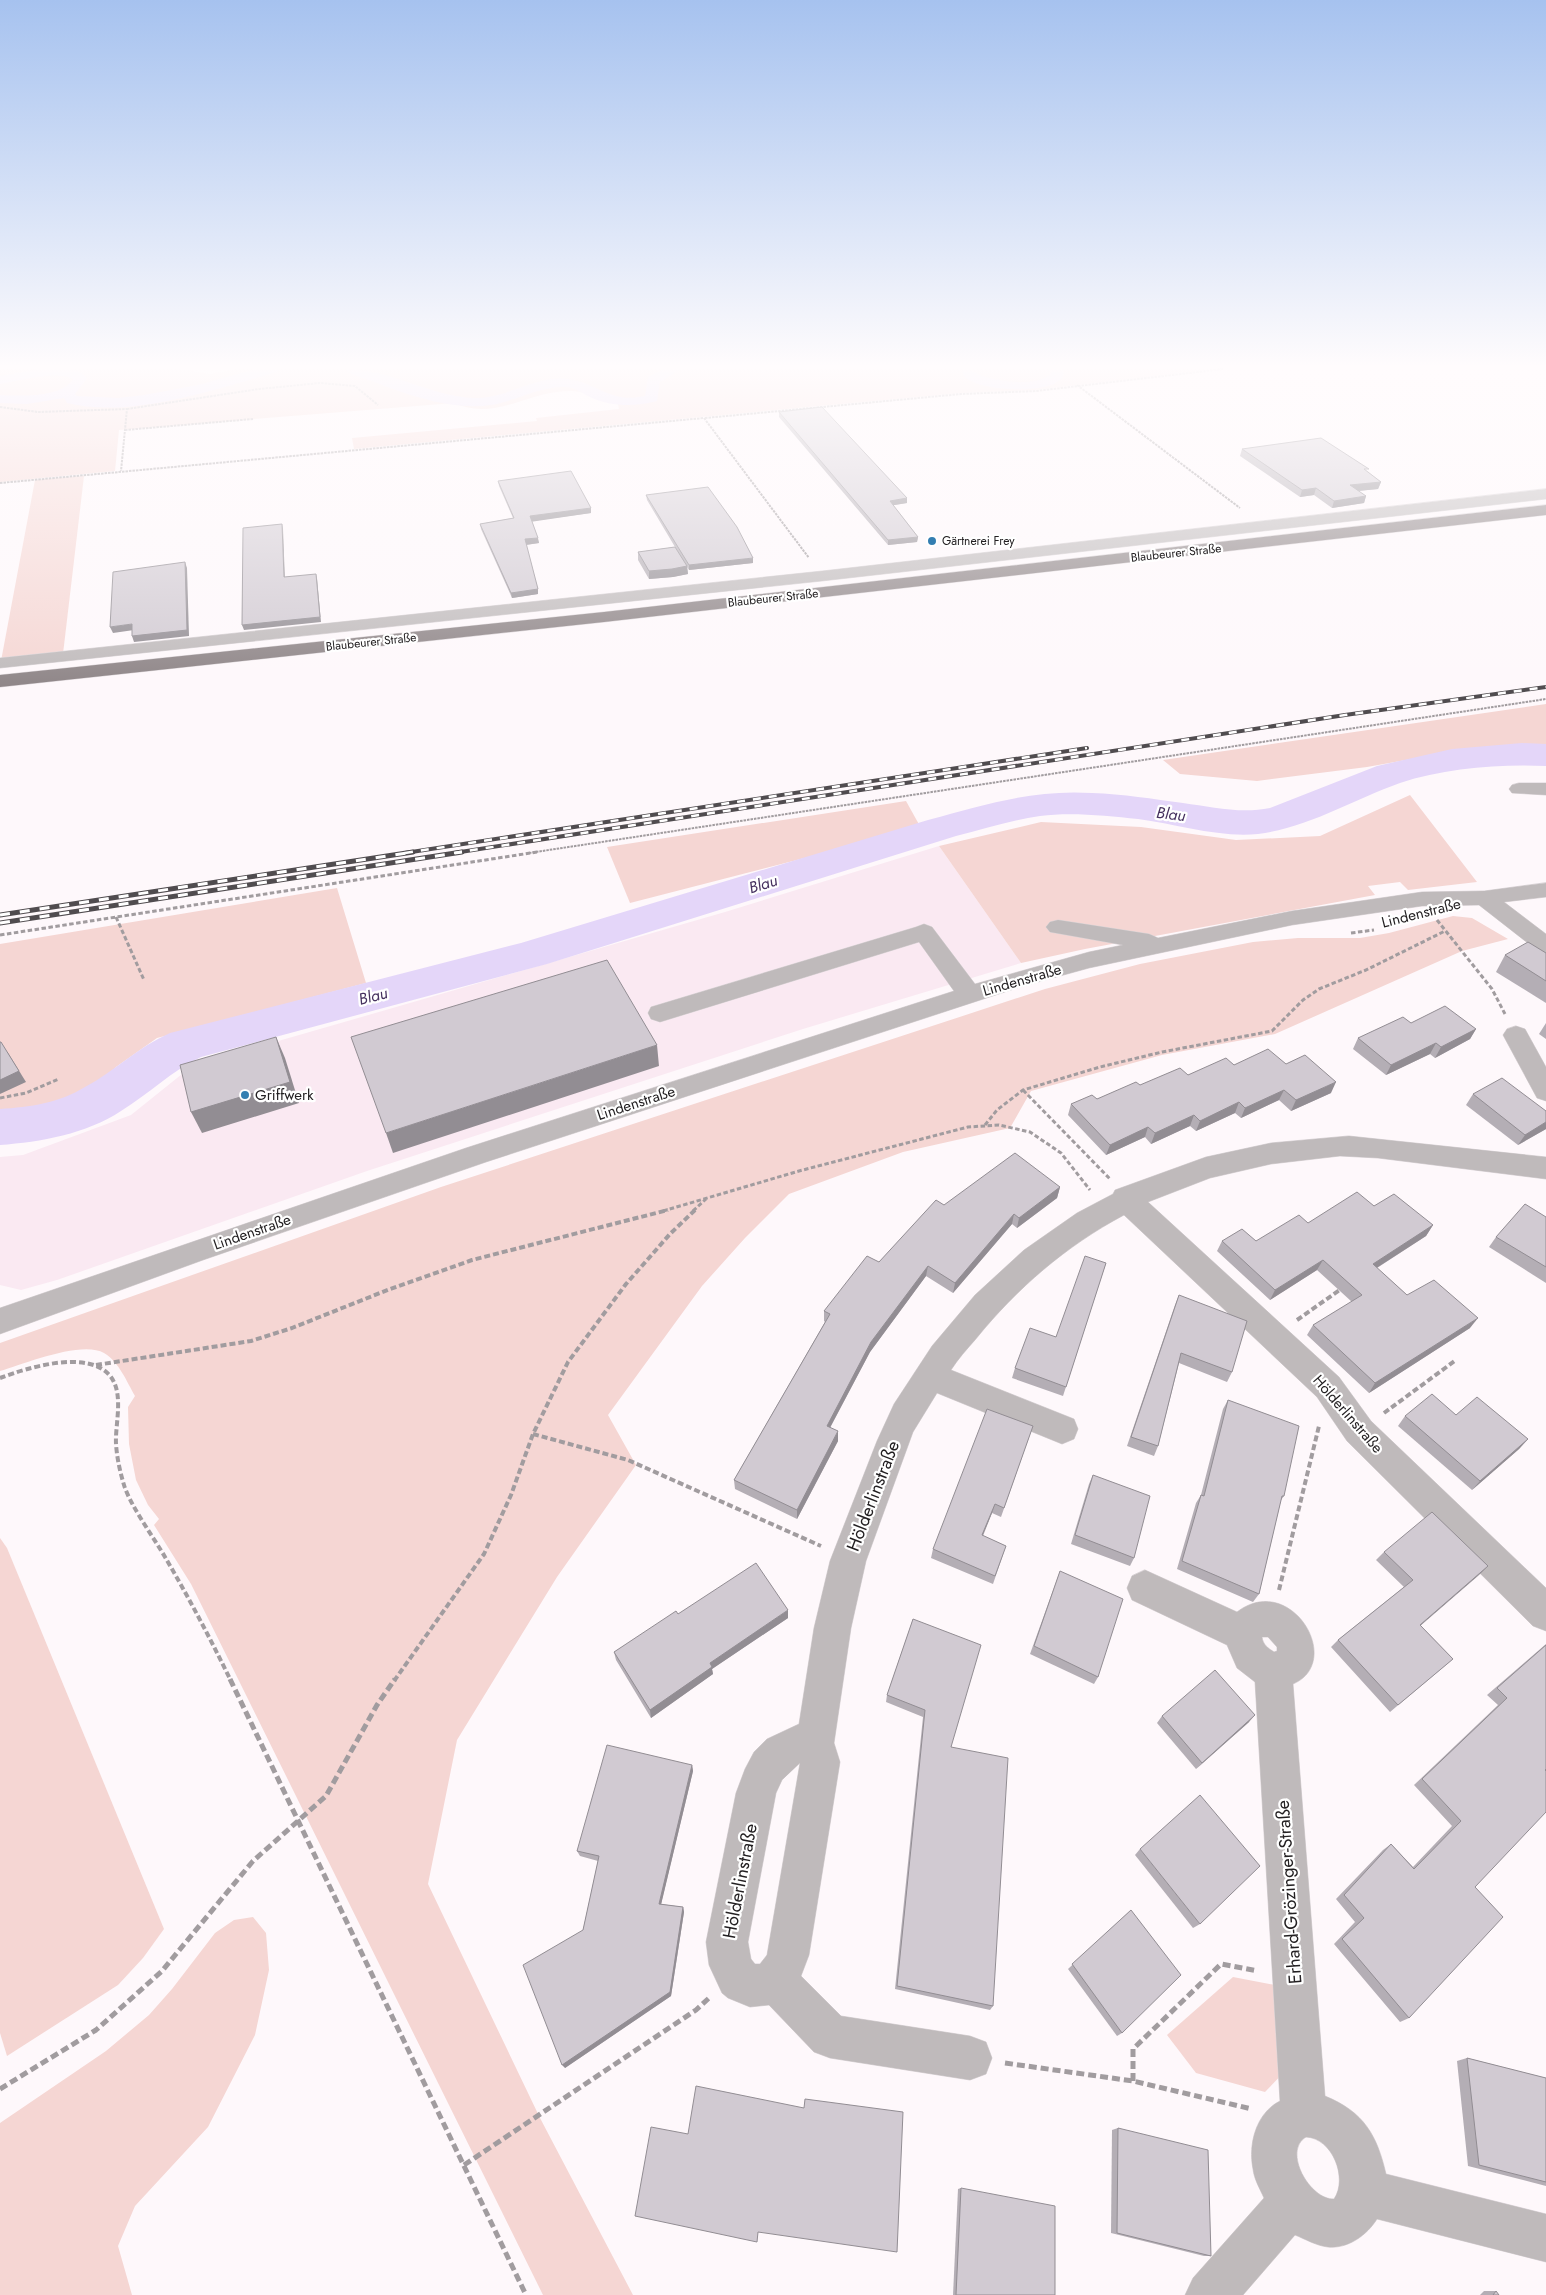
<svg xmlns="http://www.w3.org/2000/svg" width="1546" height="2295" font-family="Jost,sans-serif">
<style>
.built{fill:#fae9f2}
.green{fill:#f5d6d3}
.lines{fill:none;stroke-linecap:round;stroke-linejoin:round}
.canal{fill:#e4d6f9;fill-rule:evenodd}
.river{fill:#e4d6f9;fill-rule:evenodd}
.minor-casing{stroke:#dbd5d8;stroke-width:1}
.major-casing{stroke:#dbd5d8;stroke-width:1}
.path-far3{stroke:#a19c9f;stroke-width:2;stroke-dasharray:2.5 1;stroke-linecap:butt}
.path-far2{stroke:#a19c9f;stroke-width:3;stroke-dasharray:4.5 2.5;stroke-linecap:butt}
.path-far1{stroke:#a19c9f;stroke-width:4;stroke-dasharray:6 3;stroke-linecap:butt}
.path{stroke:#a19c9f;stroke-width:5;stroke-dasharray:8 4;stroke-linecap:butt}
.minor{fill:#bfbabb;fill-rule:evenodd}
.major{fill:#8e8587;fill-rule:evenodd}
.rail-far1-casing{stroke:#504c4f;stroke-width:4}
.rail-casing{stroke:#504c4f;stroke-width:5}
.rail-far1{stroke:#fff;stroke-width:2.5;stroke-dasharray:8;stroke-linecap:butt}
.rail{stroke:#fff;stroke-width:3;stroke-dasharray:10;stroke-linecap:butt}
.wall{fill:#b4aeb5}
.shaded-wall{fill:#928d93}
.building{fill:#d1cad2;stroke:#928d93}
.poi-dot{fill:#337eb1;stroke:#fff;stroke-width:2}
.labels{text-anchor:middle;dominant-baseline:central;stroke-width:4.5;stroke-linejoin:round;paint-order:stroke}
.far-poi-label{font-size:12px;fill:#232022;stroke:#fff;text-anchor:start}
.far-street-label{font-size:12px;fill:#232022;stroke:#fff}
.street-label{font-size:15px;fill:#232022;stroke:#fff}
.poi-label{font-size:15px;fill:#232022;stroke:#fff;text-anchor:start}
.water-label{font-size:16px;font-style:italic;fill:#45305e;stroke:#fff}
.near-street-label{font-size:18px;fill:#232022;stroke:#fff}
</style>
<rect width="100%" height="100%" fill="#fef8fb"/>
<path class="built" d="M939,846L1021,963L803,1029L367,1171L57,1280L21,1290L0,1285V1157L23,1155L131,1115L192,1066L725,912Z"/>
<g class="green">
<path d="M0,369H181L210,374L236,369H1214L1035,390L961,393L354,449L352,438L537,421L536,418L619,409L618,404C603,401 588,392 573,391C530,389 497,422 454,403L119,430L115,471L0,482Z"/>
<path d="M84,476L63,654L1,661L35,480Z"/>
<path d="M1546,704V749L1518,747L1445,753L1367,767L1257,781L1180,774L1163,760Z"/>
<path d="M1410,795L1477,882L1408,890L1400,882L1368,886L1375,895L1085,949L1021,963L939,846L1041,822L1141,827L1236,840L1320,836Z"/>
<path d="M906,801L921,828L630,903L607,847Z"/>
<path d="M337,888L366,983L157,1038L116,1067L95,1088L66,1100L13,1113L0,1114V944Z"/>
<path d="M1453,916L1472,918L1508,939L1462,951L1275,1034L1162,1055L1031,1091L1010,1128L903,1152L789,1194L745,1238L702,1286L608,1415L636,1465L557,1577L457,1740L428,1884L540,2118L633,2295H543L191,1584L154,1525L159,1519L148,1505L136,1480L129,1444L128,1407L135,1396C127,1382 119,1362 104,1353C82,1340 24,1364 0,1371V1343L441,1187L1045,989L1140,964L1253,942L1298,938H1360L1389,933Z"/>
<path d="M0,1538L7,1548L164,1929L143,1958L118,1985L7,2056L0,2033Z"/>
<path d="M253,1917L266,1933L269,1970L255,2035L208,2127L135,2206L118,2246L132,2295H0V2123L106,2051L149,2015L172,1989L215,1933L234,1920Z"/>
<path d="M1233,1977L1285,1987L1291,2065L1265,2092L1196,2073L1167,2035Z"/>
</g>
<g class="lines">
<g class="canal">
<path d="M39,369H72L79,371L87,378L75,394L77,396L118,398L144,395L198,385L255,369H278L277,372C215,389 131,419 67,403L64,398L27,404L0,403V395C20,396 62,398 73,379C57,370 18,381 0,384V376Z"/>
<path d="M346,369C389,369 428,395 472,398C505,400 535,375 568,379C598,383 610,404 645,396L648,377L664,369H681L660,382L657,401C634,407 612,407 590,397C582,393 574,387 565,387C540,386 516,401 491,405C443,412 392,388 347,372Z"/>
<path d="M961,369C977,369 973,374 986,377C1004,382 1035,386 1050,375L1051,369H1064C1064,374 1063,377 1060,380C1046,394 983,391 968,379C964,377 963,373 961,369Z"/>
</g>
<path class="river" d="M1522,743L1546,744V766C1499,764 1445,768 1400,783C1354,799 1308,828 1258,834C1219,838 1177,824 1138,819C1107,816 1072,812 1040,816C1011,820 984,829 956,836L547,964L201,1057C171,1071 149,1094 121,1111C86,1134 41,1142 0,1145V1109C30,1107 59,1103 85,1087C115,1071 138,1047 170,1033L521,943L928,820C984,805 1034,789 1092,793C1123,794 1153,799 1183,803C1212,807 1241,814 1270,808L1377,766L1452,749Z"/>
<g class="minor-casing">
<g id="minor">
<path d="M1546,489V499L822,581L0,668V658L822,571Z"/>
<path d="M1519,783H1546V795L1512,793L1509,789L1512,785Z"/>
<path d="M1546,883V897L1504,902L1546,934V954L1538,951L1479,905L1422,906L1292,925L1089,968L1020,987L486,1162L203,1260L0,1334V1308L466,1148L954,991L919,942L660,1022L651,1019L648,1013L651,1007L916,927L924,924L932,927L975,984L1089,952L1123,945L1050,932L1046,927L1050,922L1058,920L1149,934L1158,938L1292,911L1422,892L1484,891Z"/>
<path d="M1516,1026L1525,1029L1546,1067V1101L1537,1098L1503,1035L1507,1029Z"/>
<path d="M1349,1136L1546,1157V1179L1378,1158L1340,1156L1271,1164L1210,1178L1148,1202L1339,1377L1371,1421L1546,1588V1631L1533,1626L1347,1441L1317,1397L1124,1215C1066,1246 1017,1288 975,1340C967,1349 958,1359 951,1370L1074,1419L1078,1429L1074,1439L1062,1444L937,1393L913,1432L866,1561L851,1628L834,1743L840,1762L809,1955L801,1976L841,2016L970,2036L986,2042L992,2058L986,2074L970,2080L830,2058L814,2052L769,2005L750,2007L728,1998L722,1993L709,1965L706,1942L736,1793L745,1769L754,1752L767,1739L799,1724L814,1628L830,1561L877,1441L894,1404L932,1346L975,1295L1024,1250L1077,1213L1113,1194L1115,1190L1206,1157L1271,1143ZM800,1763L767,1955L760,1964H755L751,1959L748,1942L776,1793L782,1780Z"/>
<path d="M1145,1570L1237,1612C1291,1571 1345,1662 1293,1684L1325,2096C1364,2112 1377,2135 1386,2174L1546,2214V2262L1377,2219C1367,2235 1348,2249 1328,2247C1317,2246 1305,2239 1295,2235L1243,2295H1185L1193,2278L1264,2198C1260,2189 1254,2179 1253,2169C1248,2144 1256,2113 1280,2101L1255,1682L1237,1668L1227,1645L1132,1600L1127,1588L1132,1576ZM1262,1637H1268L1277,1647V1651L1274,1652C1268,1648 1263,1645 1262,1637ZM1306,2137C1333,2138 1348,2179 1334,2199C1310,2200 1282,2151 1306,2137Z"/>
</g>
</g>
<g class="major-casing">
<path id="major" d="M1546,505V515L604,622L0,687V675L604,612Z"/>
</g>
<g class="path-far3">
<path d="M1077,385L1240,508"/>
<path d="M0,407L38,412L127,409L121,471"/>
<path d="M127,409L259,389L320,383L355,386L378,405"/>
<path d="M705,418L961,394L1036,391L1223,369"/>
<path d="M125,430L253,419"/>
<path d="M0,483L704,418L809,558"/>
<path d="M529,853L1546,699"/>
</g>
<g class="path-far2">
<path d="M116,917L144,980"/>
<path d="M1437,920L1492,989L1505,1014"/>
<path d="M1351,933L1374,930"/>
<path d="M0,935L537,852"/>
<path d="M1023,1090L1110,1179"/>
<path d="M0,1098L26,1093L59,1079"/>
<path d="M985,1125L997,1110L1023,1090L1100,1067L1162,1052L1272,1031L1303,1000L1319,989L1366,970L1445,931"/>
<path d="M663,1211L799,1171L968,1127L999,1125L1030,1132L1061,1153L1090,1190"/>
<path d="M693,1211L706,1199"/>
</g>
<g class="path-far1">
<path d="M1297,1320L1341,1289"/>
<path d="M96,1365L251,1341L292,1328L390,1289L472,1260L668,1210"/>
<path d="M0,1378C27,1368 89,1348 111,1377C124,1395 115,1424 116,1444C117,1458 120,1472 124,1485C130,1505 154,1538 165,1557C189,1598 210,1638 231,1681"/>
<path d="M1384,1413L1456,1360"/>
<path d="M533,1434L628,1460L821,1546"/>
<path d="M1279,1590L1319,1426"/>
<path d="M394,1681L484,1554L511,1495L533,1434L568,1362L626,1284L670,1234L695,1210"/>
</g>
<g class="path">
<path d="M230,1679L526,2295"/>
<path d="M1005,2063L1133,2081L1252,2109"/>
<path d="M1133,2081V2049L1221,1964L1258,1971"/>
<path d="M0,2089L96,2030L162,1971L253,1861L326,1796L377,1705L395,1679"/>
<path d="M464,2165L696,2010L709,1998"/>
</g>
<use href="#minor" class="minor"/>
<use href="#major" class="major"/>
<g class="rail-far1-casing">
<g id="rail-far1">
<path d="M405,853L1087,748"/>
<path d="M454,853L1345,715L1546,687"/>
</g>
</g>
<g class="rail-casing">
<g id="rail">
<path d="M0,915L413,852"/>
<path d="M0,923L462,852"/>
</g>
</g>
<use href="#rail-far1" class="rail-far1"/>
<use href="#rail" class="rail"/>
</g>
<g class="wall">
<path d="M779,412L907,498V503L893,505L918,537L917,542L888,545L779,417Z"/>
<path d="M1242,449L1368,472L1381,482L1378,489L1358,491L1366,496L1364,503L1332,508L1314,495L1300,497L1240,456Z"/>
<path d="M498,481L591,508V513L532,521L539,543L526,545L538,594L512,598L481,529L480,524L513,518L499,486Z"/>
<path d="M646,495L753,563L689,570L687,567L688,574L673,577L649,579L638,560V552L675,547L647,500Z"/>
<path d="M1546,953V1003L1496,972L1505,955Z"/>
<path d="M1411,1023L1476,1029L1470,1039L1435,1058L1430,1054L1386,1075L1353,1049L1358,1038Z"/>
<path d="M1546,1023V1039L1539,1034Z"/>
<path d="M1286,1064L1331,1093L1291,1111L1279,1100L1241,1118L1235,1113L1196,1131L1190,1126L1151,1144L1145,1137L1106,1155L1068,1115L1071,1104L1097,1099L1140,1085L1234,1065Z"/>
<path d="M1473,1094L1546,1111V1129L1518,1145L1466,1105Z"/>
<path d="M1060,1187L1057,1198L1017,1228L1012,1224L953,1293L926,1276L870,1352L830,1428L838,1441L797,1519L735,1489L734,1480L825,1322L824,1321V1311L879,1262Z"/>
<path d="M1374,1206L1433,1225L1426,1236L1377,1268L1407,1295L1470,1328L1369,1393L1307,1335L1313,1325L1352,1302L1317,1270L1270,1300L1217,1251L1222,1241H1256Z"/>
<path d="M1546,1217V1283L1489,1247L1496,1237Z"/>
<path d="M1106,1263L1063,1396L1012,1378L1015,1368L1056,1337Z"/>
<path d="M1179,1295L1232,1372L1227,1382L1179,1363L1158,1446L1154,1456L1127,1446L1175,1305Z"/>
<path d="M1228,1400L1284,1496L1281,1500L1259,1594L1253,1602L1177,1569L1196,1503L1201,1495L1223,1409Z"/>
<path d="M1456,1415L1528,1439L1519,1449L1472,1490L1398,1426L1405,1416Z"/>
<path d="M1033,1426L1001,1517L992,1513L983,1536L1006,1546L993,1584L931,1558L933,1549Z"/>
<path d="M1093,1475L1134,1558L1130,1566L1071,1544L1089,1484Z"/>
<path d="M1384,1552L1488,1566L1420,1625L1453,1659L1390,1712L1331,1647L1338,1640L1404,1587L1376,1560Z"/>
<path d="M1060,1571L1098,1677L1094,1684L1030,1654Z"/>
<path d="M678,1614L788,1618L712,1669L713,1674L651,1718L616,1660L614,1652Z"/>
<path d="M913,1619L951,1747L993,2006L990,2010L895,1989L923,1717L886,1702L887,1695Z"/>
<path d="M1546,1644V1769L1475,1887L1409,2018L1400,2022L1334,1944L1355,1922L1336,1899L1383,1850L1391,1844L1413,1867L1452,1826L1414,1785L1498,1705L1487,1695Z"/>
<path d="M1162,1716L1249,1722L1196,1769L1157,1723Z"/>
<path d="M692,1765L693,1771L661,1904L683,1907L684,1912L671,1996L565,2068L583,1930L598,1861L580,1856L577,1851Z"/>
<path d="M1140,1849L1200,1924L1193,1928L1135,1855Z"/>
<path d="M1131,1910L1122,2033L1117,2036L1068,1969Z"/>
<path d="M1467,2058L1546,2078V2186L1468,2166L1457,2061Z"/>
<path d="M1118,2128L1211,2256H1204L1111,2233L1112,2130Z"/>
<path d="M961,2188L1055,2295H953L958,2189Z"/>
<path d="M1484,2291H1496L1499,2295H1480Z"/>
</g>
<g class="shaded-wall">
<path d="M1381,482L1378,489L1347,492L1350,485Z"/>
<path d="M1316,488L1314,495L1300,497L1302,490Z"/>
<path d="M1366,496L1364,503L1332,508L1334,501Z"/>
<path d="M907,498V503L889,506L890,501Z"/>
<path d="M591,508V513L530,522V516Z"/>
<path d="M282,524L283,529L285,582L284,577Z"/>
<path d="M918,537L917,542L888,545V540Z"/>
<path d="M538,538L539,543L525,545V539Z"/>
<path d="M753,558V563L689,570V565Z"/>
<path d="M185,562L187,568L189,636L134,642L132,636Z"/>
<path d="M687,566L688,574L673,577L649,579V571Z"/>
<path d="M316,574L317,578L321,622L244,630L242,625Z"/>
<path d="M538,589V594L512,598L511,593Z"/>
<path d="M132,624L134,630L113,633L110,627Z"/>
<path d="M1476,1029L1470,1039L1435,1058L1441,1047Z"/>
<path d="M276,1037L285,1058L299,1103L202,1133L191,1112Z"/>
<path d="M1436,1043L1430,1054L1386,1075L1391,1065Z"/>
<path d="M657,1045L659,1066L393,1153L386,1133Z"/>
<path d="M8,1053L26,1082L0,1094V1080Z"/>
<path d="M1336,1082L1331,1093L1291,1111L1296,1100Z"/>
<path d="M1284,1090L1279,1100L1241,1118L1245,1108Z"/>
<path d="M1239,1102L1235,1113L1196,1131L1200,1121Z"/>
<path d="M1194,1115L1190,1126L1151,1144L1155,1133Z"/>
<path d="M1546,1122V1129L1518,1145L1525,1135Z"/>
<path d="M1148,1127L1145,1137L1106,1155L1110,1145Z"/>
<path d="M1060,1187L1057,1198L1017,1228L1019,1218Z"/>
<path d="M1014,1214L1012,1224L953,1293L955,1283Z"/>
<path d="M1433,1225L1426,1236L1367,1274L1373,1264Z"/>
<path d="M1323,1260L1317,1270L1270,1300L1275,1290Z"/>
<path d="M928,1266L926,1276L870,1352L826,1435L827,1426L871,1342Z"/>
<path d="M1478,1318L1470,1328L1369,1393L1375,1383Z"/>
<path d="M838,1431V1441L797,1519V1510Z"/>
<path d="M1528,1439L1519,1449L1472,1490L1480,1481Z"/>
<path d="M995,1504L992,1513L979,1544L982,1535Z"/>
<path d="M1488,1566L1479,1575L1412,1633L1420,1625Z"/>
<path d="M788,1610V1618L712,1669L713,1674L651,1718L650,1710L710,1663Z"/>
<path d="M1255,1715L1249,1722L1196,1769L1202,1763Z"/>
<path d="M692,1765L693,1771L660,1909L659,1904Z"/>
<path d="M683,1907L684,1912L671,1996L565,2068L562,2065Z"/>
</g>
<g class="building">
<path d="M822,407L907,498L890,501L918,537L888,540L779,412Z"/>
<path d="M1321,438L1369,469H1364L1381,482L1350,485L1366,496L1334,501L1316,488L1302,490L1242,449Z"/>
<path d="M571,471L591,508L530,516L538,538L525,539L538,589L511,593L480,524L514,518L498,481Z"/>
<path d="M708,487L737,527L753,558L689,565L646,495Z"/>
<path d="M282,524L284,577L316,574L320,617L242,625L243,528Z"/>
<path d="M675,547L687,566L672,569L649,571L638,552Z"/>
<path d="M185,562L187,630L132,636V624L110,627L113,572Z"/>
<path d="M1528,942L1546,953V981L1505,955Z"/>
<path d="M607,960L657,1045L386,1133L351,1037Z"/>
<path d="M1445,1006L1476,1029L1441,1047L1436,1043L1391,1065L1358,1038L1403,1017L1411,1023Z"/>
<path d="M276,1037L290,1082L191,1112L180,1065Z"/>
<path d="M0,1042H1L19,1071L0,1080Z"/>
<path d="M1268,1049L1286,1064L1305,1055L1336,1082L1296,1100L1284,1090L1245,1108L1239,1102L1200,1121L1194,1115L1155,1133L1148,1127L1110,1145L1071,1104L1092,1095L1097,1099L1136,1082L1140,1085L1180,1068L1188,1075L1226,1058L1234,1065Z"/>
<path d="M1502,1078L1546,1111V1122L1525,1135L1473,1094Z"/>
<path d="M1015,1153L1060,1187L1019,1218L1014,1214L955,1283L928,1266L871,1342L827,1426L838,1431L797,1510L734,1480L830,1314L824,1311L867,1256L879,1262L936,1200L944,1205Z"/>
<path d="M1357,1192L1374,1206L1394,1194L1433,1225L1373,1264L1407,1295L1434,1280L1478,1318L1375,1383L1313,1325L1362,1295L1323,1260L1275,1290L1222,1241L1242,1229L1256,1241L1299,1215L1308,1223Z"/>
<path d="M1525,1204L1546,1217V1267L1496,1237Z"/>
<path d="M1085,1256L1106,1263L1066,1387L1015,1368L1030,1328L1056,1337Z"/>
<path d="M1179,1295L1247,1321L1232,1372L1181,1353L1158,1446L1131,1437Z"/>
<path d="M1432,1394L1456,1415L1477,1397L1528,1439L1480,1481L1405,1416Z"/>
<path d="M1228,1400L1299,1426L1284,1496H1282L1259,1594L1182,1561L1201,1495L1204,1496Z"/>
<path d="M987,1409L1033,1426L1004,1508L995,1504L982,1535L1006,1546L995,1576L933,1549Z"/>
<path d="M1093,1475L1150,1496L1134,1558L1075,1535Z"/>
<path d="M1432,1512L1488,1566L1420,1625L1453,1659L1398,1705L1338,1640L1413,1580L1384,1552Z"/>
<path d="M756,1563L788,1610L710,1663L712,1667L650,1710L614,1652L676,1611L678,1614Z"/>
<path d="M1060,1571L1123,1599L1098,1677L1034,1646Z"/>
<path d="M913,1619L981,1645L951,1747L1008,1758L993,2006L897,1986L925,1710L887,1695Z"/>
<path d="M1546,1645V1769L1545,1770L1546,1771V1812L1475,1887L1503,1917L1409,2018L1342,1939L1364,1918L1344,1895L1391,1844L1414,1869L1461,1821L1422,1779L1507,1698L1497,1688Z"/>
<path d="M1215,1670L1255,1715L1202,1763L1162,1716Z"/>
<path d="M607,1745L692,1765L659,1904L683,1907L670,1992L562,2065L523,1965L583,1930L599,1856L577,1851Z"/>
<path d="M1200,1795L1260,1866L1200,1924L1140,1849Z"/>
<path d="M1131,1910L1181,1975L1122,2033L1072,1964Z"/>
<path d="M1467,2058L1546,2078V2182L1479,2165Z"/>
<path d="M696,2086L804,2108L805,2099L903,2112L897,2252L758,2232L757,2242L635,2216L651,2127L688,2134Z"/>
<path d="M1118,2128L1208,2150L1211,2256L1117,2233Z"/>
<path d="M961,2188L1055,2206V2295H956Z"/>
<path d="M1496,2291L1499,2295H1493Z"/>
</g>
<linearGradient id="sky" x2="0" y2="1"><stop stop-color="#a6c2ef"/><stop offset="0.53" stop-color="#fffcfd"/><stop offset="1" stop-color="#fffcfd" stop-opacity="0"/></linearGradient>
<rect width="1546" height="691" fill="url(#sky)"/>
<g class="poi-dot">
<circle cx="932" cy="541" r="5"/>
<circle cx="245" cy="1095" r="5"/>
</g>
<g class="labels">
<g class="far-poi-label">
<text x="942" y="541">Gärtnerei Frey</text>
</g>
<g class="far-street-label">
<text transform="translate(1176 553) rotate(-6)">Blaubeurer Straße</text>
<text transform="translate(773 598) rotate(-6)">Blaubeurer Straße</text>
<text transform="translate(371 642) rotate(-6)">Blaubeurer Straße</text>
</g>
<g class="street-label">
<text transform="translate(1421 913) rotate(-14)">Lindenstraße</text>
<text transform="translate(1022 980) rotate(-16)">Lindenstraße</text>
<text transform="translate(636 1103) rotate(-18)">Lindenstraße</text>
<text transform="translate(252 1232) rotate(-19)">Lindenstraße</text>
<text transform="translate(1348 1414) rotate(49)">Hölderlinstraße</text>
</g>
<g class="poi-label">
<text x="255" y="1095">Griffwerk</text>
</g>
<g class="water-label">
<text transform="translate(1171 814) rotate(7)">Blau</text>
<text transform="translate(763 884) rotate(-17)">Blau</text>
<text transform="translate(373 996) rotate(-15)">Blau</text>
</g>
<g class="near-street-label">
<text transform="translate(873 1496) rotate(-69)">Hölderlinstraße</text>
<text transform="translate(740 1881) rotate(-79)">Hölderlinstraße</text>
<text transform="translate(1289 1892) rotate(-94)">Erhard-Grözinger-Straße</text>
</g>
</g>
</svg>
